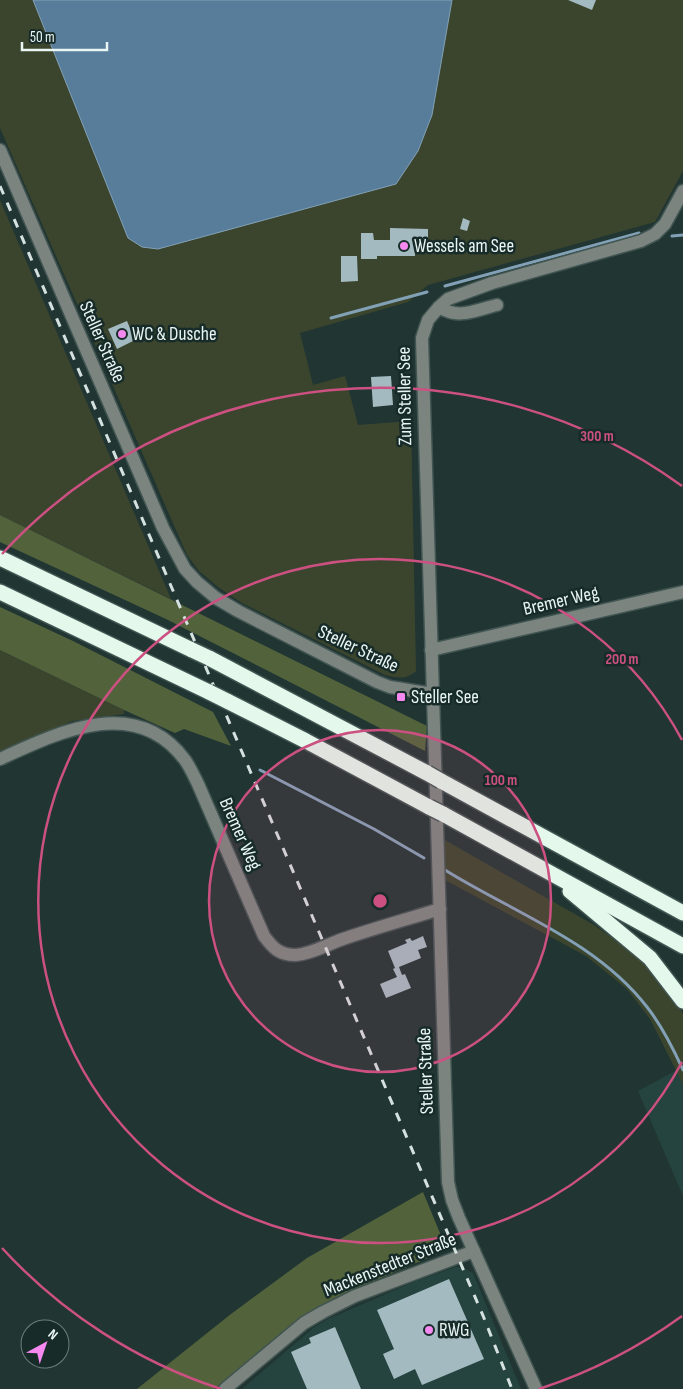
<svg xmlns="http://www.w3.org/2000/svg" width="683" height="1389" font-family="'Sofia Sans Condensed',sans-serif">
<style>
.built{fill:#25433f}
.green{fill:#3b452d}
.forest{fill:#52633c}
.water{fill:#577d9b;stroke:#83a1b6}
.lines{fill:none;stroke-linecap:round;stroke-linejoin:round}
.stream{stroke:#83a1b6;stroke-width:3}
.building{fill:#a3bac0}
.minor-casing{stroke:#415552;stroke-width:15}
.highway-casing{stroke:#415552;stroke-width:18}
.minor{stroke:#7c847f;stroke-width:12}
.highway{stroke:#e4f8eb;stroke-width:15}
.rail{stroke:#d4e1df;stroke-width:3;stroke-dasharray:9 9;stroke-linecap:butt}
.highway-bridge-casing{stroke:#415552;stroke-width:18;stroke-linecap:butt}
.highway-bridge{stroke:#e4f8eb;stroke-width:15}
.ring{fill:none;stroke:#cc5081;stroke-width:2.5}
.poi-dot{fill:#f589ef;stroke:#172c29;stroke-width:2}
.labels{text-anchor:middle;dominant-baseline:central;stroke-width:5;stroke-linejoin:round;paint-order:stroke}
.poi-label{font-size:19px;fill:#eaf6f4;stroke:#172c29;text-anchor:start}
.street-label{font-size:19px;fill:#eaf6f4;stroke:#172c29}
.centre{fill:#cc5081;stroke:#172c29;stroke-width:2.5}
.ring-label{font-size:15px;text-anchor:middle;font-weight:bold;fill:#cc5081;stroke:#172c29;stroke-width:5;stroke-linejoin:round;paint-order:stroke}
</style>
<rect width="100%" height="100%" fill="#213633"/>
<g class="built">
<path d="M677,1070L683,1084V1196L638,1091Z"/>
<path d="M456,1267L465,1269L473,1273L521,1389H242L313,1328L328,1319L414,1282Z"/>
</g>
<g class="green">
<path d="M0,0H683V171L655,222L428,285L408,302L300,333L313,385L345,376L358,425L411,421L416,671C406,680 398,678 385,675L242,603L218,587L199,571L187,555L0,128Z"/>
<path d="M0,200L171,599L0,515Z"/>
<path d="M0,650L124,710V714L72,721L0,755Z"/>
<path d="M443,839L594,925L640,958L676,1001L683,1014V1084L650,1019L627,989L586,956L445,880L443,864Z"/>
</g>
<g class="forest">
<path d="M0,515L427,726L425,751L166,619L0,542Z"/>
<path d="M0,607L73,641L213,712L231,746L184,729L175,733L124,710L0,650Z"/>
<path d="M423,1192L447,1250L352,1290L315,1309L214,1389H137L231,1314L307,1258Z"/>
</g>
<path class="water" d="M33,0H452L432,115L418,151L396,184L158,249L142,247L128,238Z"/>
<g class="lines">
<g class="stream">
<path d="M672,236L683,235"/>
<path d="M445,286L639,233"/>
<path d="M331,318L427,292"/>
<path d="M260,770L374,829L424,858"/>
<path d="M445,870C514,913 596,941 647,1007C662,1026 673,1048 683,1070"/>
</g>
</g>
<g class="building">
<path d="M568,0H596L592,10Z"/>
<path d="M463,218L470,221L467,231L460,229Z"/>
<path d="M390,228L428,229V242H415V256H377V259H361V233H373L374,240H390Z"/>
<path d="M341,256H357L358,281L341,282Z"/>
<path d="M127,321L135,340L117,349L108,329Z"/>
<path d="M391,376L393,405L373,407L371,377Z"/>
<path d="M423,936L427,947L418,950L421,958L399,967L402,975L405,974L411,988L386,998L380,984L397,977L393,969L395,968L388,951L407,943L405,940L410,938L412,941Z"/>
<path d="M449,1279L484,1359L422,1385L415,1369L394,1379L383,1354L394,1349L377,1310Z"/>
<path d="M335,1327L361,1389H307L291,1352L311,1343L309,1338Z"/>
</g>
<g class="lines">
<g class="minor-casing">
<g id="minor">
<path d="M0,150L163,528L185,569L197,582L216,598L238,611L377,682L390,687L433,694"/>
<path d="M439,307C459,320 475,310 497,305"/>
<path d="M431,650L683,592"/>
<path d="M0,759C59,732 136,694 185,760C190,767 194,776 198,784L264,936C273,948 279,955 296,955C312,954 328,944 343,939C375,928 408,919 440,909"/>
<path d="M225,1389L304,1323L323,1312L355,1296L474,1251"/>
<path d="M536,1389L459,1218L452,1200L448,1182L422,338L428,320L439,307L448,299L492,283L641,241L655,234L665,224L683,191"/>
</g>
</g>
<g class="highway-casing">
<g id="highway">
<path d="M0,558L192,650"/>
<path d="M0,592L209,692"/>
<path d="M209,658L427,773"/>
<path d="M227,701L306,741L429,807"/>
<path d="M441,781L683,913"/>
<path d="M443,814L683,946"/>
<path d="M570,891L650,958L683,1001"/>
</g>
</g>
<use href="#minor" class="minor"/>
<use href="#highway" class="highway"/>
<path class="rail" d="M0,186L484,1318L512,1389"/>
<g class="highway-bridge-casing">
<g id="highway-bridge">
<path d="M192,650L209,658"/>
<path d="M209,692L227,701"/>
<path d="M427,773L441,781"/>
<path d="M429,807L443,814"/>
</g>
</g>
<use href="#highway-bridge" class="highway-bridge"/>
</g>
<circle cx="380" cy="901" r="171" fill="#cc5081" fill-opacity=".12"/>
<g class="ring">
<circle cx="380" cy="901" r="171"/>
<path d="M682 1062A342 342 0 1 1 682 740"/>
<path d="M682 1316A513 513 0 0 1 539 1389M221 1389A513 513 0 0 1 2 1248M2 554A513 513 0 0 1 682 486"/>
</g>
<g class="poi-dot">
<circle cx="404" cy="246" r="5"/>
<circle cx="122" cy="334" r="5"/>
<rect x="396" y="692" width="10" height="10" rx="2.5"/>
<circle cx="429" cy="1330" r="5"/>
</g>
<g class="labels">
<g class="poi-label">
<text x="414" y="246">Wessels am See</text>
<text x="132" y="334">WC &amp; Dusche</text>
<text x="411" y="697">Steller See</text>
<text x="439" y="1330">RWG</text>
</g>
<g class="street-label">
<text transform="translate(102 342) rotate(66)">Steller Straße</text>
<text transform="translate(405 396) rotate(-91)">Zum Steller See</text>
<text transform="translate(561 601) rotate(-13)">Bremer Weg</text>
<text transform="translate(358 649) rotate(25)">Steller Straße</text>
<text transform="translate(240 834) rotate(66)">Bremer Weg</text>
<text transform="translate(426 1071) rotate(-92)">Steller Straße</text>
<text transform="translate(390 1265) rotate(-22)">Mackenstedter Straße</text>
</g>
</g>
<circle cx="380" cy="901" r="8" class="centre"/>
<g class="ring-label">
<text x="597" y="441">300 m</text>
<text x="622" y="664">200 m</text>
<text x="501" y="785">100 m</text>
</g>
<g transform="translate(45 1344) rotate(40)"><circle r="24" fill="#172c29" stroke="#6b7d7a"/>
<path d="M0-4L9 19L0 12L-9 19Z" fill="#f589ef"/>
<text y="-8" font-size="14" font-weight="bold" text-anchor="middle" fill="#eaf6f4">N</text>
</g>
<path d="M22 42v8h85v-8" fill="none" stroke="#eaf6f4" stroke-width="2.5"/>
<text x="30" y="42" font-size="15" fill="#eaf6f4" stroke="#172c29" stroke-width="4" paint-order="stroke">50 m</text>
</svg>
